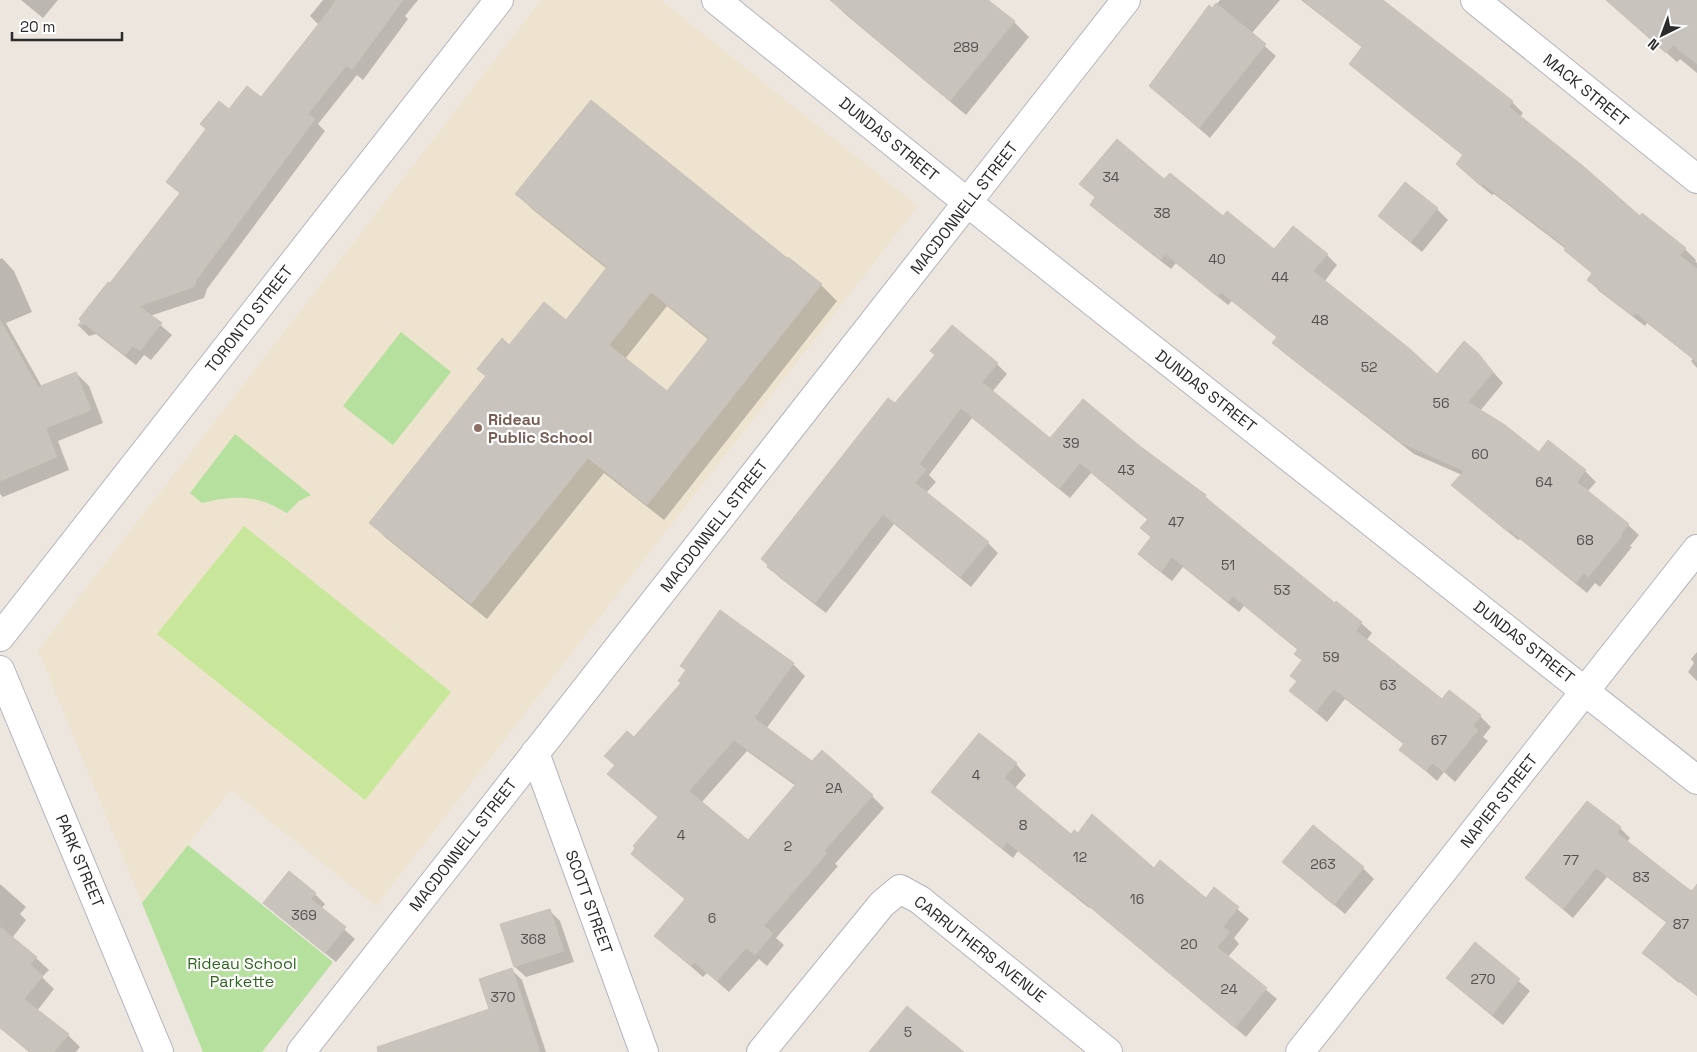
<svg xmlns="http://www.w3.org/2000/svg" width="1697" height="1052" font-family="'Space Grotesk',sans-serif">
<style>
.education{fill:#ede3cf}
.green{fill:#b6e09e}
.pitch{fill:#c8e79a}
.shadow{fill:#0003;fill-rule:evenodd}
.building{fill:#c8c4bd;stroke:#c8c2b8;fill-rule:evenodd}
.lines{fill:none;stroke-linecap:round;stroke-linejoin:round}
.minor-casing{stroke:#b2b5be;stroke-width:30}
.minor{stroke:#fff;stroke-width:28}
.education-dot{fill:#8d6e63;stroke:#fff;stroke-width:2}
.labels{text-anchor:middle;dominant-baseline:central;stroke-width:4.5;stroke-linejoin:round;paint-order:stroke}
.number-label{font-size:14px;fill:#525150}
.street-label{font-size:16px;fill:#2b2b2b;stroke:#fff}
.education-label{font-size:16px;font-weight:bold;fill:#785e54;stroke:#fff;text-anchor:start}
.park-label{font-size:16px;fill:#2f661e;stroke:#fff}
</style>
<rect width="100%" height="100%" fill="#ece6de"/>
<path class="education" d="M541,0H661L918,206L376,906L231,790L142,903L38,650Z"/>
<g class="green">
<path d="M401,332L451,372L393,445L343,406Z"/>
<path d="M235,434L311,495L299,501L287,513C279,509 270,503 261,501C242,495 221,498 202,503L190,493Z"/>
<path d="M188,845L333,962L262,1052H203L142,903Z"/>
</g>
<path class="pitch" d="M244,526L451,692L365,800L157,634Z"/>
<g class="shadow">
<path d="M21,0H58L43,18Z"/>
<path d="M323,0H418L405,16L408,19L363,80L357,75L318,124L325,131L207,289L204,298L150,316L172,335L151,360L144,355L136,365L96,334L89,336L79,326L181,194L168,182L229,111L261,99L319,25L310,16Z"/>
<path d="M831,0H987L1014,22L1029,37L966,115L845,14Z"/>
<path d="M1220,0H1280L1251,34L1276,56L1210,138L1150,86Z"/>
<path d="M1301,0H1375L1512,102L1523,113L1520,117L1640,218L1642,215L1685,249L1696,260L1695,261L1697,263V368L1691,361L1693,359L1647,323L1645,326L1599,291L1589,280L1593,274L1576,260L1565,250L1566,249L1494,194L1492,195L1468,175L1457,164L1464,156L1361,74L1351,63L1363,48Z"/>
<path d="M1606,0H1697V73L1680,59L1677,62Z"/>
<path d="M1165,181L1275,251L1327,255L1337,265L1324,282L1437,376L1477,354L1503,383L1480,411L1539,454L1549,442L1585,471L1596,482L1587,492L1628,525L1639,535L1630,546L1632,547L1600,587L1595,583L1587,593L1520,539L1518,540L1463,495L1453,485L1462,475L1414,454L1284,353L1274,343L1278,338L1232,301L1228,305L1176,263L1171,269L1102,215L1091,205L1096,198L1081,184Z"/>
<path d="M1405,184L1437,209L1448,220L1422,252L1390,226L1379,216Z"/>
<path d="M517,194L787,260L788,259L821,285L837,301L664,520L604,473L487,619L386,538L371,523L510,346L566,321L607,269L532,209ZM667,306L709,340L667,393L625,359Z"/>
<path d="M2,258L14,271L32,312L6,323L42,387L76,373L89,386L103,423L58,441L69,470L3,497L0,494V259Z"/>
<path d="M997,364L1007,374L992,392L1050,440L1140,448L1205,496L1215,507L1335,605L1361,623L1372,633L1366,641L1442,701L1449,691L1480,716L1491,727L1483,737L1488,741L1455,782L1444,772L1437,781L1401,749L1405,745L1345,699L1327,722L1291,691L1298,682L1291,675L1303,661L1296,654L1298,650L1244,606L1239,612L1183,567L1172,581L1150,564L1140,554L1152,538L1142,528L1148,520L1091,473L1070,498L972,418L929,475L936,482L926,493L988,543L998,553L971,587L894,524L826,613L780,578L769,567L895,405Z"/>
<path d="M1697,652V681L1688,672L1694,663L1691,659Z"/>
<path d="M793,664L805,676L766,729L812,763L872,796L884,808L835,864L838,866L776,938L784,945L767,966L759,959L729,992L707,973L703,977L656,936L686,900L632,853L659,818L621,785L615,766L606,756L634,739ZM747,751L796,786L748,842L701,803Z"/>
<path d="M1016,764L1026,775L1015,788L1072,836L1154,870L1206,900L1214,889L1249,919L1234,938L1239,944L1228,957L1277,999L1246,1037L1090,907L1089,908L1018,851L1013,858L943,802L933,792Z"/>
<path d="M1313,827L1363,868L1374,879L1345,914L1283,862Z"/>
<path d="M1620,828L1630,838L1627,842L1697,896V996L1680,982L1679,983L1643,953L1667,923L1607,877L1573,918L1526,878Z"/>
<path d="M0,884L26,907L20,914L26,920L12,938L36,958L49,970L42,977L54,989L37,1011L68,1035L80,1047L76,1052H29L0,1028Z"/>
<path d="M315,894L325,904L321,909L355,939L336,962L275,913L264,903Z"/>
<path d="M549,910L560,921L574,962L526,977L515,967Z"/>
<path d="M1475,944L1530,991L1503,1025L1458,988L1447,978Z"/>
<path d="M512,970L522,980L546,1052H405L490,1010Z"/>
</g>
<g class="building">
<path d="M336,0H403L352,70L346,66L308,114L315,119L197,279L194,287L139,306L162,323L140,351L133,346L125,355L85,324L78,326L81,321L79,319L108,282L110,283L180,193L166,182L206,129L200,124L219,101L229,109L247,86L261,97L331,8Z"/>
<path d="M830,0H988L1015,21L950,101Z"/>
<path d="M1303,0H1383L1513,101L1509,107L1583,166L1640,216L1642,213L1686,248L1680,256L1697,269V362L1636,313L1633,316L1587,280L1592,273L1564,250L1566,247L1483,184L1481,186L1456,164L1463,155L1349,64L1362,47Z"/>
<path d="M1606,0H1697V64L1673,45L1666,53Z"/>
<path d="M1216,3L1266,44L1199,128L1149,86L1209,5L1212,8Z"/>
<path d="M591,100L787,258L788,257L822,284L647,505L588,458L471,604L369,523L486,376L477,369L502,338L509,345L544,302L566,320L607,267L515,194ZM651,292L709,338L667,391L609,345Z"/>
<path d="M1117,139L1164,179L1170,173L1223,216L1227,211L1274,249L1293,226L1328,254L1313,271L1410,349L1437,374L1464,341L1478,353L1493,372L1468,402L1505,425L1539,452L1548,440L1586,470L1577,482L1629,524L1621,534L1622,536L1588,577L1584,573L1576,583L1508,529L1507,531L1451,485L1464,471L1402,443L1272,343L1277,337L1221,292L1217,296L1165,254L1160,260L1090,205L1095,197L1079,184Z"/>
<path d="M1405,182L1438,208L1411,242L1378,216Z"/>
<path d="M0,320L38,387L76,372L91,410L46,428L57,457L0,481Z"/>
<path d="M952,325L998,363L982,382L1050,438L1083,399L1141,447L1206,495L1205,497L1335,603L1336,601L1362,622L1356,631L1442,699L1449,690L1481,715L1473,726L1478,730L1444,772L1432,763L1426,771L1399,750L1404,743L1334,689L1316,712L1289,691L1297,681L1290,676L1302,660L1294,654L1298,649L1233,596L1228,602L1172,557L1161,572L1138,554L1151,537L1140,528L1148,519L1080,463L1059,489L961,408L919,464L926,470L915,483L989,542L960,577L883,514L815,603L767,567L768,565L761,559L888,398L895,403L935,355L930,351Z"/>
<path d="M720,610L794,663L754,718L812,761L822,750L873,795L824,851L827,853L764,926L773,933L755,955L746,948L717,981L694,962L691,966L654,936L685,899L631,854L635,848L633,846L658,817L607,774L615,765L604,756L627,731L634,737L681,683L678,681L686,670L680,666ZM734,740L796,784L748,840L689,791Z"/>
<path d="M979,733L1017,763L1004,778L1071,834L1074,830L1078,833L1092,814L1154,868L1160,860L1206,898L1214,887L1239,907L1223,927L1230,932L1217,947L1267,988L1235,1028L1078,897V898L1067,890L1007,842L1002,848L931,792Z"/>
<path d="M1587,801L1621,827L1617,833L1687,888L1692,891L1697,884V995L1642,953L1667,922L1596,868L1563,909L1525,878Z"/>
<path d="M1313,825L1364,867L1334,905L1282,862Z"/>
<path d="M289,871L316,893L311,899L346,927L325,953L263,903Z"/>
<path d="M550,909L564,951L514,967L500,924Z"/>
<path d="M0,927L37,957L30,964L43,976L24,999L69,1034L54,1052H31L0,1028Z"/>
<path d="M1475,942L1520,979L1492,1015L1446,978Z"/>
<path d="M512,968L540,1052H378L377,1047L489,1009L479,979Z"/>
<path d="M907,1006L919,1016L964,1052H869Z"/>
</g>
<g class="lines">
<g class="minor-casing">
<g id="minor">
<path d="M716,0L968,203L1697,780"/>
<path d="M1475,0L1697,179"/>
<path d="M0,637L499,0"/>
<path d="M0,670L159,1052"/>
<path d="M535,753L644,1052"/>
<path d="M301,1052L1126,0"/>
<path d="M761,1052L882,904L900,889L920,900L1108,1052"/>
<path d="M1300,1052L1697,549"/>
</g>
</g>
<use href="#minor" class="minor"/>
</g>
<circle class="education-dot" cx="478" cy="428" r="5"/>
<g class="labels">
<g class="number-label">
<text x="966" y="47">289</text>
<text x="1111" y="177">34</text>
<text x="1162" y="213">38</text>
<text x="1217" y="259">40</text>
<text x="1280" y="277">44</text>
<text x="1320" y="320">48</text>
<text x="1369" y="367">52</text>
<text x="1441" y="403">56</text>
<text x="1071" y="443">39</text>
<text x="1480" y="454">60</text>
<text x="1126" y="470">43</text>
<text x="1544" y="482">64</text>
<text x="1176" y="522">47</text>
<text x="1585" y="540">68</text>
<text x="1228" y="565">51</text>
<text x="1282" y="590">53</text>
<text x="1331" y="657">59</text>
<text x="1388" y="685">63</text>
<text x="1439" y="740">67</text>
<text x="976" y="775">4</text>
<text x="834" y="788">2A</text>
<text x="1023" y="825">8</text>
<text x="681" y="835">4</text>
<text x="788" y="846">2</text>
<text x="1080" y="857">12</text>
<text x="1571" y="860">77</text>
<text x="1323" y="864">263</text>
<text x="1641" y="877">83</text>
<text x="1137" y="899">16</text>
<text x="304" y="915">369</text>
<text x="712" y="918">6</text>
<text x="1681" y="924">87</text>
<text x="533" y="939">368</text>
<text x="1189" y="944">20</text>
<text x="1483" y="979">270</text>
<text x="1229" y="989">24</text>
<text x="503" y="997">370</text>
<text x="908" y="1032">5</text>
</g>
<g class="street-label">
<text transform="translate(1586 90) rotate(39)">MACK STREET</text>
<text transform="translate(889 139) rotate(39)">DUNDAS STREET</text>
<text transform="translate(964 208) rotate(-52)">MACDONNELL STREET</text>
<text transform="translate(249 319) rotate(-52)">TORONTO STREET</text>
<text transform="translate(1206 391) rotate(38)">DUNDAS STREET</text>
<text transform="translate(714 526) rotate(-52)">MACDONNELL STREET</text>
<text transform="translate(1524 642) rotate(38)">DUNDAS STREET</text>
<text transform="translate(1499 801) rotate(-52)">NAPIER STREET</text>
<text transform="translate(463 845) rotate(-52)">MACDONNELL STREET</text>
<text transform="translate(80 861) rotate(67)">PARK STREET</text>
<text transform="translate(589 902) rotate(70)">SCOTT STREET</text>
<text transform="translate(980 949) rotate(38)">CARRUTHERS AVENUE</text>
</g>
<g class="education-label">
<text x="488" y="419">Rideau<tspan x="488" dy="18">Public School</tspan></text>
</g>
<g class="park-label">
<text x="242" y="963">Rideau School<tspan x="242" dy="18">Parkette</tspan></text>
</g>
</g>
<g transform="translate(1662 35) rotate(222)" stroke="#ffffff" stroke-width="4" paint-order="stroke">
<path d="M0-4L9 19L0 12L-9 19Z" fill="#2b2b2b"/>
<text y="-8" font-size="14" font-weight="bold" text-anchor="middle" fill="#2b2b2b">N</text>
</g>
<path d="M12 32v8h110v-8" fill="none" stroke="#2b2b2b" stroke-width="2.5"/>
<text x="20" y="32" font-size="15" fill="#2b2b2b" stroke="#ffffff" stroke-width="4" paint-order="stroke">20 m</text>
</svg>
